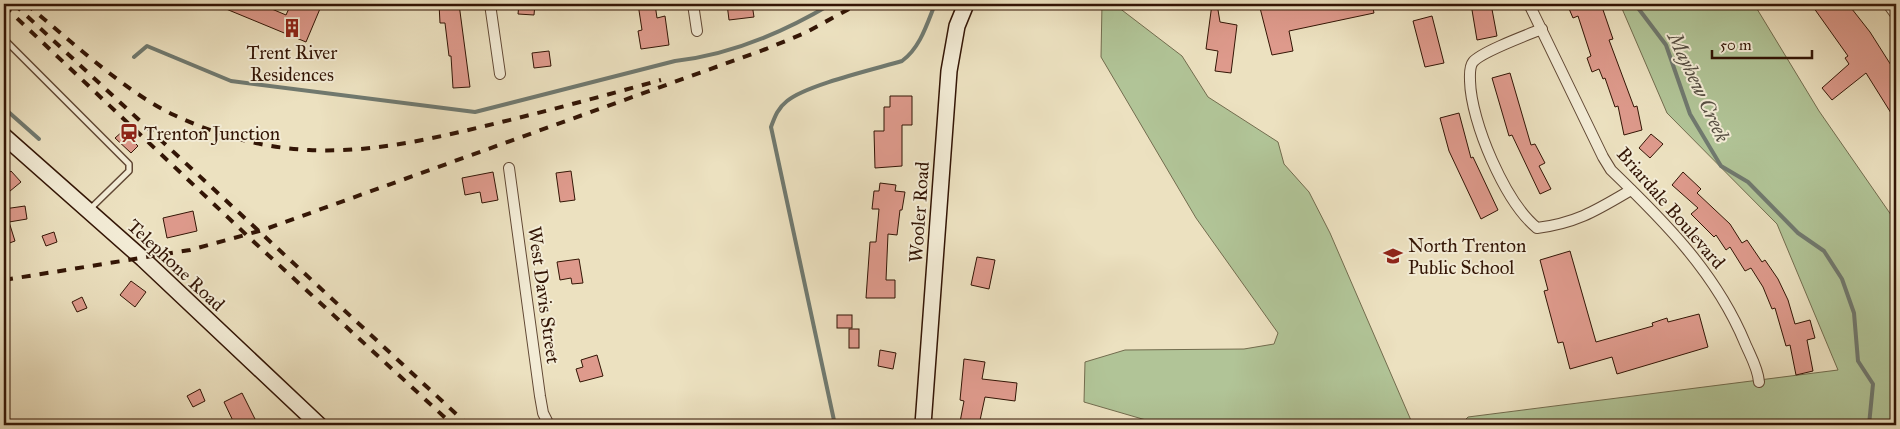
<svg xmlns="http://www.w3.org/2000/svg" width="1900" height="429" font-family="'IM FELL Great Primer',serif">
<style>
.green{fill:#b1c497;stroke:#726c4e}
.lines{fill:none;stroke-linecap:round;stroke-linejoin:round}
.stream{stroke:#70796f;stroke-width:4}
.building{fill:#de9a8c;stroke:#331505}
.lane-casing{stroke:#614834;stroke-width:8}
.street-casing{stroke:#614834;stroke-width:12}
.secondary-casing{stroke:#331505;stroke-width:18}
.lane{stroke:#f3ecd6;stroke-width:5}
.street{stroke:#f3ecd6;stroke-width:10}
.secondary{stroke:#f3ecd6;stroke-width:15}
.rail{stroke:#331505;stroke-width:4;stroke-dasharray:9 9;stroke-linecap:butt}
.labels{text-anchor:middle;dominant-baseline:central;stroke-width:4;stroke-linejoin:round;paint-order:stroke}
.poi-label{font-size:19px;fill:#331505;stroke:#f3ecd6;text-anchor:start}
.street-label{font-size:19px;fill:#331505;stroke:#f3ecd6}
.water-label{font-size:20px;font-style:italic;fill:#574f43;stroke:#f3ecd6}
</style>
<rect width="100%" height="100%" fill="#ece1c0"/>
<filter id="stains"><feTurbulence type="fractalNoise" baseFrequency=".004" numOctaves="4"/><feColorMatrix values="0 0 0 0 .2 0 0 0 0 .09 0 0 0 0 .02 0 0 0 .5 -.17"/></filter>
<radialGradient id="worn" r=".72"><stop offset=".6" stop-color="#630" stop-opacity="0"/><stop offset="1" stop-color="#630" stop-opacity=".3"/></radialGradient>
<g class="green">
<path d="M1102,4H1114L1182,56L1208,97L1278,142L1284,164L1309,192L1330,233L1413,425H1163L1084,402L1085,362L1125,350L1244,349L1274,344L1278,333L1196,218L1101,57Z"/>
<path d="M1620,4H1754L1819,111L1896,222V425H1460L1468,417L1838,370L1777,224L1667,113Z"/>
</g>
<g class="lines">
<g class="stream">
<path d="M1635,4L1666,45L1690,114L1721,166L1748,182L1798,233L1824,251L1842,279L1854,313L1858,361L1873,384L1869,425"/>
<path d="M134,57L147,46L231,81L475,112L675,61C730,55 784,32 831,4"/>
<path d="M4,108L39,139"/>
<path d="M835,425L771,127C775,116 778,108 787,101C806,85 875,69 902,61C920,48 927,24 935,4"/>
</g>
</g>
<g class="building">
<path d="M214,4H260L286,15L291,4H322L306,42Z"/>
<path d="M439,4H459L470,87L453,88L451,56H449L445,23H440Z"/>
<path d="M519,4H535L534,15L518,14Z"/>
<path d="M638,4H655L657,18L665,16L669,45L641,49L638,31L642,30Z"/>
<path d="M727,4H752L754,17L729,20Z"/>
<path d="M1212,4H1217L1220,22L1237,25L1231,73L1215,71L1218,51L1206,49Z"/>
<path d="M1259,4H1372L1374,13L1289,31L1293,51L1272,55Z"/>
<path d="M1471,4H1491L1497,36L1477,40Z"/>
<path d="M1567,4H1601L1613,39L1609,40L1634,107L1637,106L1642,130L1624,135L1618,106L1615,107L1605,78L1603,79L1599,69L1592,72L1587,58L1591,56L1578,16L1573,18Z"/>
<path d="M1811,4H1848L1870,32L1896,73V121L1866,73L1832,100L1822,88L1849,64L1845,58L1848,56Z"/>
<path d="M1432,16L1444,63L1425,67L1413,21Z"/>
<path d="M549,51L551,66L534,68L532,53Z"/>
<path d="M1510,73L1531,145L1535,144L1545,163L1539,166L1551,189L1540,194L1512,135L1509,136L1492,78Z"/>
<path d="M890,96H912V125H902V166L875,168L874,131H884V107H890Z"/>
<path d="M1459,113L1471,158L1473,157L1498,210L1481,219L1449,151L1440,118Z"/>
<path d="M123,131L138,146L131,153L115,138Z"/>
<path d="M1651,134L1663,144L1650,158L1639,148Z"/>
<path d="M11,171L21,182L4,196V177Z"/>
<path d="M571,171L575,200L560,202L556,173Z"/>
<path d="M493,172L498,200L482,203L480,192L465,195L462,178Z"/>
<path d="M1683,172L1701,189L1697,193L1730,224L1742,243L1747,240L1762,262L1765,260L1778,279L1788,300L1795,324L1810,320L1815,338L1807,340L1813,371L1796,375L1790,345L1786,346L1775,308L1772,309L1763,287L1751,268L1745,271L1730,247L1726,250L1716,235L1714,237L1691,214L1698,208L1672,185Z"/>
<path d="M880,183L896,185L895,191L905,192L902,210H900L897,235L888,234L886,280H895V298H866L870,242H876L879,209H872L874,191H879Z"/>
<path d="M25,206L27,219L9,222L15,241L4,245V209Z"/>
<path d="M193,211L197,231L167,238L163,218Z"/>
<path d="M54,232L57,242L46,246L42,236Z"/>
<path d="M1570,251L1596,342L1653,326L1652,323L1667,318L1668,322L1699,314L1708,347L1617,374L1612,357L1570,369L1563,342L1558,343L1544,291L1548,290L1540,260Z"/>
<path d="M977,257L995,260L989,289L971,285Z"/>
<path d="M579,259L583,283L572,284L571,278L560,280L557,262Z"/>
<path d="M131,281L146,292L135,307L120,295Z"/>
<path d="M82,297L87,308L77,312L72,302Z"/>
<rect x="837" y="315" width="15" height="13"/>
<rect x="849" y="329" width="10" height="19"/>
<path d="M880,350L896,353L893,369L878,366Z"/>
<path d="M597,355L603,376L580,382L576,369L583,367L581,360Z"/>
<path d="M964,359L985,362L982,379L1017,383L1015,401L985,397L979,425H966L960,422L964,401L960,400Z"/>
<path d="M200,389L205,401L193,407L187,396Z"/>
<path d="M242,393L258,425H235L224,402Z"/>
</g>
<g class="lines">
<g class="lane-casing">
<path id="lane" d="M4,39L129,164V171L89,210"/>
</g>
<g class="street-casing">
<g id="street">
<path d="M490,4L500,74"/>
<path d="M693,4L697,31"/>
<path d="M1529,4L1603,157L1611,170C1664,221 1716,273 1745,343C1750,355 1758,368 1759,382"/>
<path d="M1888,4L1896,15"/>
<path d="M1542,29C1527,35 1481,52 1473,62C1469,67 1470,75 1470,81C1471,122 1505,202 1537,228C1577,223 1597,210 1631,190"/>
<path d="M509,168L540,396L543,413L549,425"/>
</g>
</g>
<g class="secondary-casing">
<g id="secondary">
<path d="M4,136L143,259L319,425"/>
<path d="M923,425L949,71L957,26L966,4"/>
</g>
</g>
<use href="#lane" class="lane"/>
<use href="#street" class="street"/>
<use href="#secondary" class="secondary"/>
<g class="rail">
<path d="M14,4L468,425"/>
<path d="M26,4C69,39 125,92 174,115C216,135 263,148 309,150C369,153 427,140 485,126C544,112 603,96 661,80"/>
<path d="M4,6L254,242L453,425"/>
<path d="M4,280L190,250L263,230L766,49L805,33L858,4"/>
</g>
</g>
<defs>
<g id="building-bare" transform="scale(1.5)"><path d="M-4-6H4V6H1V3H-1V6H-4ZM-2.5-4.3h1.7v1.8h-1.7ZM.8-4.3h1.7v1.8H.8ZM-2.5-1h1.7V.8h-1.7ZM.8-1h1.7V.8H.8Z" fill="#8f2418" stroke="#f3ecd6" stroke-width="2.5" paint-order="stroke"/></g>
<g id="station-bare" transform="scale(1.5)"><path d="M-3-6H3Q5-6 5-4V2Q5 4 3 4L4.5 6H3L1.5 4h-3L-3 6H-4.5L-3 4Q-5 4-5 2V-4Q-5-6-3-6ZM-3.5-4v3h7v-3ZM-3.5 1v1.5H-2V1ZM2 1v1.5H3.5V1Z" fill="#8f2418" stroke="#f3ecd6" stroke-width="2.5" paint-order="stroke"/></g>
<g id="school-bare" transform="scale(1.5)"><path d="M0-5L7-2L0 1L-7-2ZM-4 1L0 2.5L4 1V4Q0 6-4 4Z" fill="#8f2418" stroke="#f3ecd6" stroke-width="2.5" paint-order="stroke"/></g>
</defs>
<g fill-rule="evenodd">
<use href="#building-bare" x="292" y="28"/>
<use href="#station-bare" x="129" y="133"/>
<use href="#school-bare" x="1393" y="256"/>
</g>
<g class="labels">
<g class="poi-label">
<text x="292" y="52" text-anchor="middle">Trent River<tspan x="292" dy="22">Residences</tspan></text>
<text x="144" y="133">Trenton Junction</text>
<text x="1408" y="245">North Trenton<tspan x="1408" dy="22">Public School</tspan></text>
</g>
<g class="street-label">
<text transform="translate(1671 208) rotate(49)">Briardale Boulevard</text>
<text transform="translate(919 212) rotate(-86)">Wooler Road</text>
<text transform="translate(176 265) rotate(43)">Telephone Road</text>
<text transform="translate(544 295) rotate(82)">West Davis Street</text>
</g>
<g class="water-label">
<text transform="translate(1699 87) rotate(65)">Mayhew Creek</text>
</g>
</g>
<rect width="1900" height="429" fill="none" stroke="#ece1c0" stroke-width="20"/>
<rect x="5" y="5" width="1890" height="419" fill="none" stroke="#331505" stroke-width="2.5"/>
<rect x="10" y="10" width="1880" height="409" fill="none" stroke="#331505"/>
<path d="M1712 50v8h100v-8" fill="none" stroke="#331505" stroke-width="2.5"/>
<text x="1720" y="50" font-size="15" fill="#331505" stroke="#f3ecd6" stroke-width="4" paint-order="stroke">50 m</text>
<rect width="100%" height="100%" filter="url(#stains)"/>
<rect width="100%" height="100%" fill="url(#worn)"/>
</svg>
